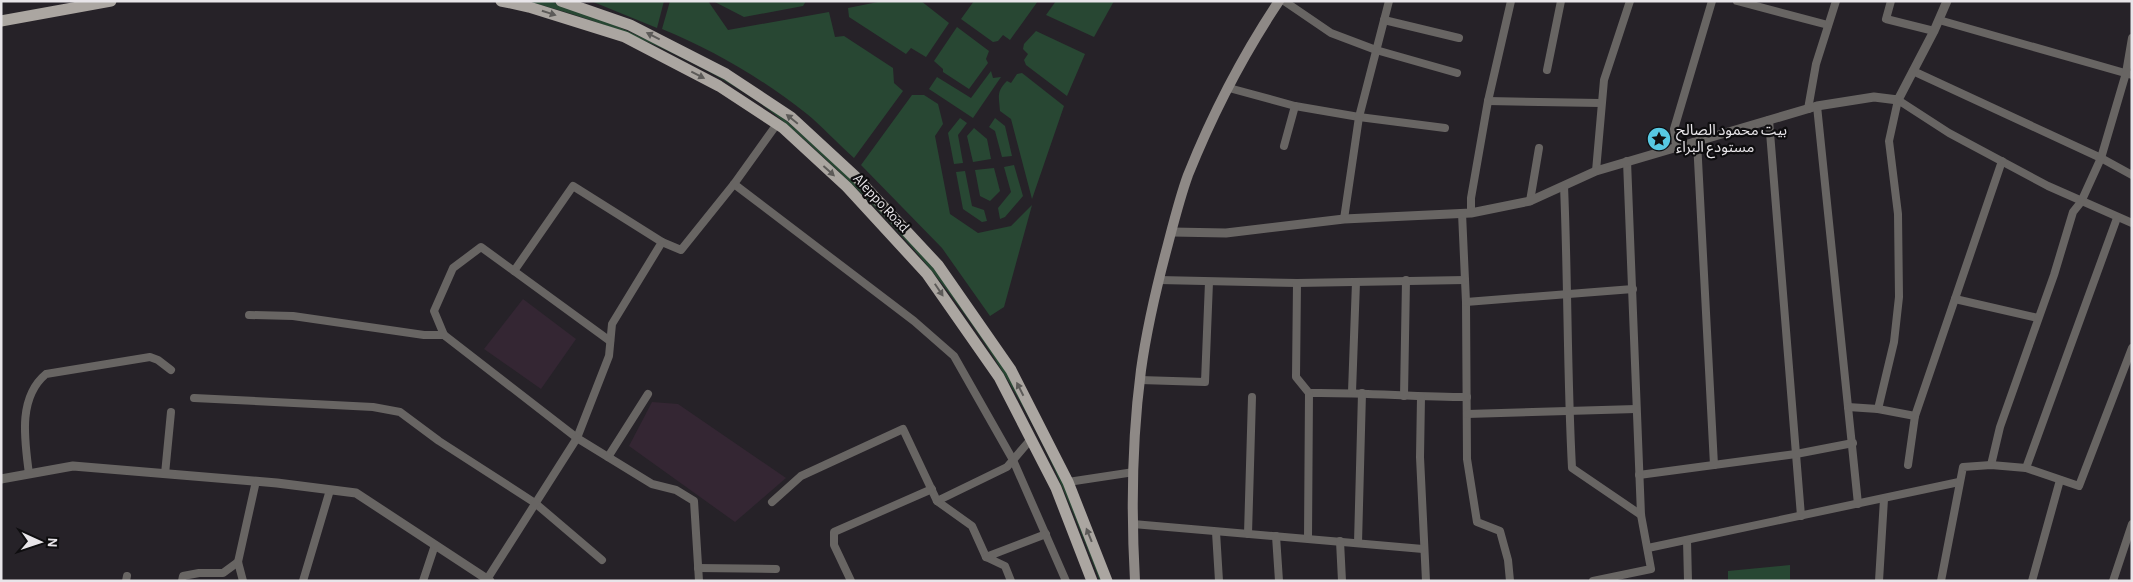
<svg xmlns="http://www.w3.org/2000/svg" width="2133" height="582" font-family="'Alegreya Sans','Noto Sans Arabic',sans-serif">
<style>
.education{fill:#342633}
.green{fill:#284733}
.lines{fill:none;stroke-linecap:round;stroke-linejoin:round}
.minor{stroke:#686563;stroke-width:8}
.tertiary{stroke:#686563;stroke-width:9}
.secondary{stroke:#8e8986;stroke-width:10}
.primary{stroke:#aba6a1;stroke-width:11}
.oneway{fill:#5c5a58}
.labels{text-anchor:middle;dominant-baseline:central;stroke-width:4.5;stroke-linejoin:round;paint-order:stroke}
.poi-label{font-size:15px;fill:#e8e5e9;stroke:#0e0d0f;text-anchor:start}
.street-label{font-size:15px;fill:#e8e5e9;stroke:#0e0d0f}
</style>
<rect width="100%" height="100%" fill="#262228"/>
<g class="education">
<path d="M523,299L576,339L541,389L484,349Z"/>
<path d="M652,402L678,404L786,478L735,522L629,446Z"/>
</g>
<g class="green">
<path d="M526,1H550L610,23L685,57L743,90L779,114L852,179L926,257L1008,374L1054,461L1103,581H1100C1080,530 1061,479 1036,431C983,329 919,246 835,168C810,144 785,121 757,101C687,54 608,22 526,1Z"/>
<path d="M591,1H664L657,28Z"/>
<path d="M670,1H708L728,30L829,12L835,37L844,36L893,68L894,83L903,91L854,158C838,144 823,127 807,114C763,79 713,50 662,29Z"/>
<path d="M713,1H806L803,6L744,17Z"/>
<path d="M883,1H921L949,23L926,57L911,48L906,54L849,17L848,8Z"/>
<path d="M974,1H1038L1010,40L1003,35L998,41L993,42L961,19Z"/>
<path d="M1056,1H1114L1094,37L1046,15Z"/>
<path d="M957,27L989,51L986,59L988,63L969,89L943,72V69L934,61Z"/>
<path d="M1036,31L1085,54L1067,96L1026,65L1024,60L1028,54L1023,49L1024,44Z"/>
<path d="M991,71L993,78L1001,77L973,118L929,89L937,77L971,98Z"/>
<path d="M1022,73L1064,106L1032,199L1011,119L1000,111C999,96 996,92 1007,81L1011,83L1017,74Z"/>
<path d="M912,95H924L938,104L943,124L935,136L950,214L978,233L1011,226L1032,205L1004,307L990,316L942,248L861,165Z"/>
<path d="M960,118L967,123L958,135L963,163L954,164L948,133Z"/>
<path d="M995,118L1005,126L1012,156L1002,157L995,131L989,127Z"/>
<path d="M974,128L987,139L991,159L973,162L967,136Z"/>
<path d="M1014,165L1023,196L1005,217L1000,219L998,208L1011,192L1004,167Z"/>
<path d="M994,168L1000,191L990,201L980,196L975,170Z"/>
<path d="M965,171L972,206L984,210L987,221L982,222L963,209L956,172Z"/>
<path d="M1790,565V581H1728V571Z"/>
</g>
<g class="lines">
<g class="minor">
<path d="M1284,1L1331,33L1376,50L1457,73"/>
<path d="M1737,1L1828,25"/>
<path d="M1891,1L1886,19L1934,31"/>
<path d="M1384,20L1459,38"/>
<path d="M1939,20L2132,75"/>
<path d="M1547,70L1561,1"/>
<path d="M1913,71L2101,158L2132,175"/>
<path d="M1229,88L1295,106L1359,117L1445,128"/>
<path d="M1488,101L1600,103"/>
<path d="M1817,106L1858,504"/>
<path d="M1808,109L1816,64L1836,1"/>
<path d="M1769,120L1801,516"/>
<path d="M1697,141L1714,465"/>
<path d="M1284,146L1295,106"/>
<path d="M1676,146L1674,129L1712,1"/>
<path d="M1596,171L1604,80L1630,1"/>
<path d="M734,184L914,321L954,356L1013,460L1066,581"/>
<path d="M1564,186C1568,280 1567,374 1572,468L1641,515"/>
<path d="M1530,201L1539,148"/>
<path d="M1462,213L1466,302L1467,459L1477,522L1500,531L1508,560L1510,581"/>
<path d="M1471,213V198L1488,101L1511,1"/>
<path d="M1344,219L1359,117L1389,1"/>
<path d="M514,271L573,186L662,242L681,250L734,184L777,124"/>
<path d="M1159,280L1297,283L1465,280"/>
<path d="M1297,283L1296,377L1309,393C1362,392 1414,397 1467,397"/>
<path d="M1955,299L2038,318"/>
<path d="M1466,302L1633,289"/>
<path d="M249,315L293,316L424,335H444L577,438L609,356L612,324L662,242"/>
<path d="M444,335L434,311L453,268L481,247L610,341"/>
<path d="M1140,380L1205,382L1209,282"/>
<path d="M1352,392L1356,282"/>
<path d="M1404,396L1406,280"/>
<path d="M1421,397L1420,457L1426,581"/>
<path d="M194,398L373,407L400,412L439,441L535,503L602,560"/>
<path d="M1848,407L1878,409L1915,416"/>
<path d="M1878,409L1894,342L1899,297L1898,214L1889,141L1898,100L1949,133L2048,186L2132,223"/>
<path d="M1467,414L1636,409"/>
<path d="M608,457L648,394"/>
<path d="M1908,465L1915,416L2002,161"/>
<path d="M1991,465L2000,427L2054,275L2073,212L2081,202L2101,158L2126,73L2132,38"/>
<path d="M2026,468L2117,218"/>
<path d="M29,474C25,442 17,398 46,374L150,357L158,360L171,370"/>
<path d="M165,474L171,412"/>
<path d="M1639,475L1796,454L1853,443"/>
<path d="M1068,482L1134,472"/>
<path d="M937,501L972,526L986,557"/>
<path d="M772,502L801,476L903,429L937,501L1007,467L1031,439"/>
<path d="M1133,524L1423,549"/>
<path d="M1216,532L1219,581"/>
<path d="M1248,534L1252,397"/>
<path d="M1276,536L1279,581"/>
<path d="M1308,538L1309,393"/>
<path d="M1687,540L1688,581"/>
<path d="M1340,541L1342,581"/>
<path d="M1358,543L1362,393"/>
<path d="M1648,548L1959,482"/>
<path d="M698,568L776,569"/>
<path d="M126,581L127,576"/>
<path d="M182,581L183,576L199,573H223L238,562"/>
<path d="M243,581L238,562L256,481"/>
<path d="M303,581L330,490"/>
<path d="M423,581L435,545"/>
<path d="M486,581L577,438L652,484L676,490L694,501L699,581"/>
<path d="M851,581L834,545V532L932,489"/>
<path d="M1011,581L1005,566L986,557L1046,534"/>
<path d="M1593,581L1651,569L1641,515L1627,161"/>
<path d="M1879,581L1884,499"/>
<path d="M1941,581L1963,467L1991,465L2026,468L2079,486L2132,348"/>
<path d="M2032,581L2060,480"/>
<path d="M2113,581L2132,524"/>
</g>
<g class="tertiary">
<path d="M1172,232L1226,233L1344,219L1471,213L1530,201L1596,171L1817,106L1874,97L1898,100L1934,31L1947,1"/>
<path d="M1,479L73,466L277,483L356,493L490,581"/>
</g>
<path class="secondary" d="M1135,581C1131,511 1132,439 1141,370C1147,327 1157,285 1168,244C1174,221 1180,197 1188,175C1212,115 1243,55 1279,1"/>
<g class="primary">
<path d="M501,1L529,7L625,37L719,86L783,128L847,187L927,274L999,377L1056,488L1092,581"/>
<path d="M561,1L630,25L726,74L791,117L856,177L938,265L1011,370L1068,482L1107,581"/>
<path d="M1,21L111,1"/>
</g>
</g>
<defs><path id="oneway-solid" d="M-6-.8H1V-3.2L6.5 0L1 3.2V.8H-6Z" transform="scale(1.25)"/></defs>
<g class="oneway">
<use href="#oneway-solid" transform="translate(549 13) rotate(18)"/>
<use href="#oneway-solid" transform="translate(653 36) rotate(-153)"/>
<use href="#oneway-solid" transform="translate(698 75) rotate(27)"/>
<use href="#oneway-solid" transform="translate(792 119) rotate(-141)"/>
<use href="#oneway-solid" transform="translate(829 171) rotate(42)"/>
<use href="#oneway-solid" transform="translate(939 290) rotate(56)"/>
<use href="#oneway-solid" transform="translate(1020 389) rotate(-117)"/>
<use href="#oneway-solid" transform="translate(1089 535) rotate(-112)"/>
</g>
<defs>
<g id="sight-disc" transform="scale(1.25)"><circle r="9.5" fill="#57c9e2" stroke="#0e0d0f"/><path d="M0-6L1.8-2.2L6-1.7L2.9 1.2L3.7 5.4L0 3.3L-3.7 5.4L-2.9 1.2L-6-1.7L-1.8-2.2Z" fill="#111"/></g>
</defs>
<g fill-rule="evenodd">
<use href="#sight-disc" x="1659" y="139"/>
</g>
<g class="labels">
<g class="poi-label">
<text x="1676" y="130">بيت محمود الصالح<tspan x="1676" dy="17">مستودع البراء</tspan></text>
</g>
<g class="street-label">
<text transform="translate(881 203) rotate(47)">Aleppo Road</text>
</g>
</g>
<rect width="2133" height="582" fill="none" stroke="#e8e5e9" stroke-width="5"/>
<g transform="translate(40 542) rotate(93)" stroke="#0e0d0f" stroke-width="4" paint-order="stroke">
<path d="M0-4L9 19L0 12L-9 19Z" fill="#e8e5e9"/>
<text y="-8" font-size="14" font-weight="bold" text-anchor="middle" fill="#e8e5e9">N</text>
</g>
</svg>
